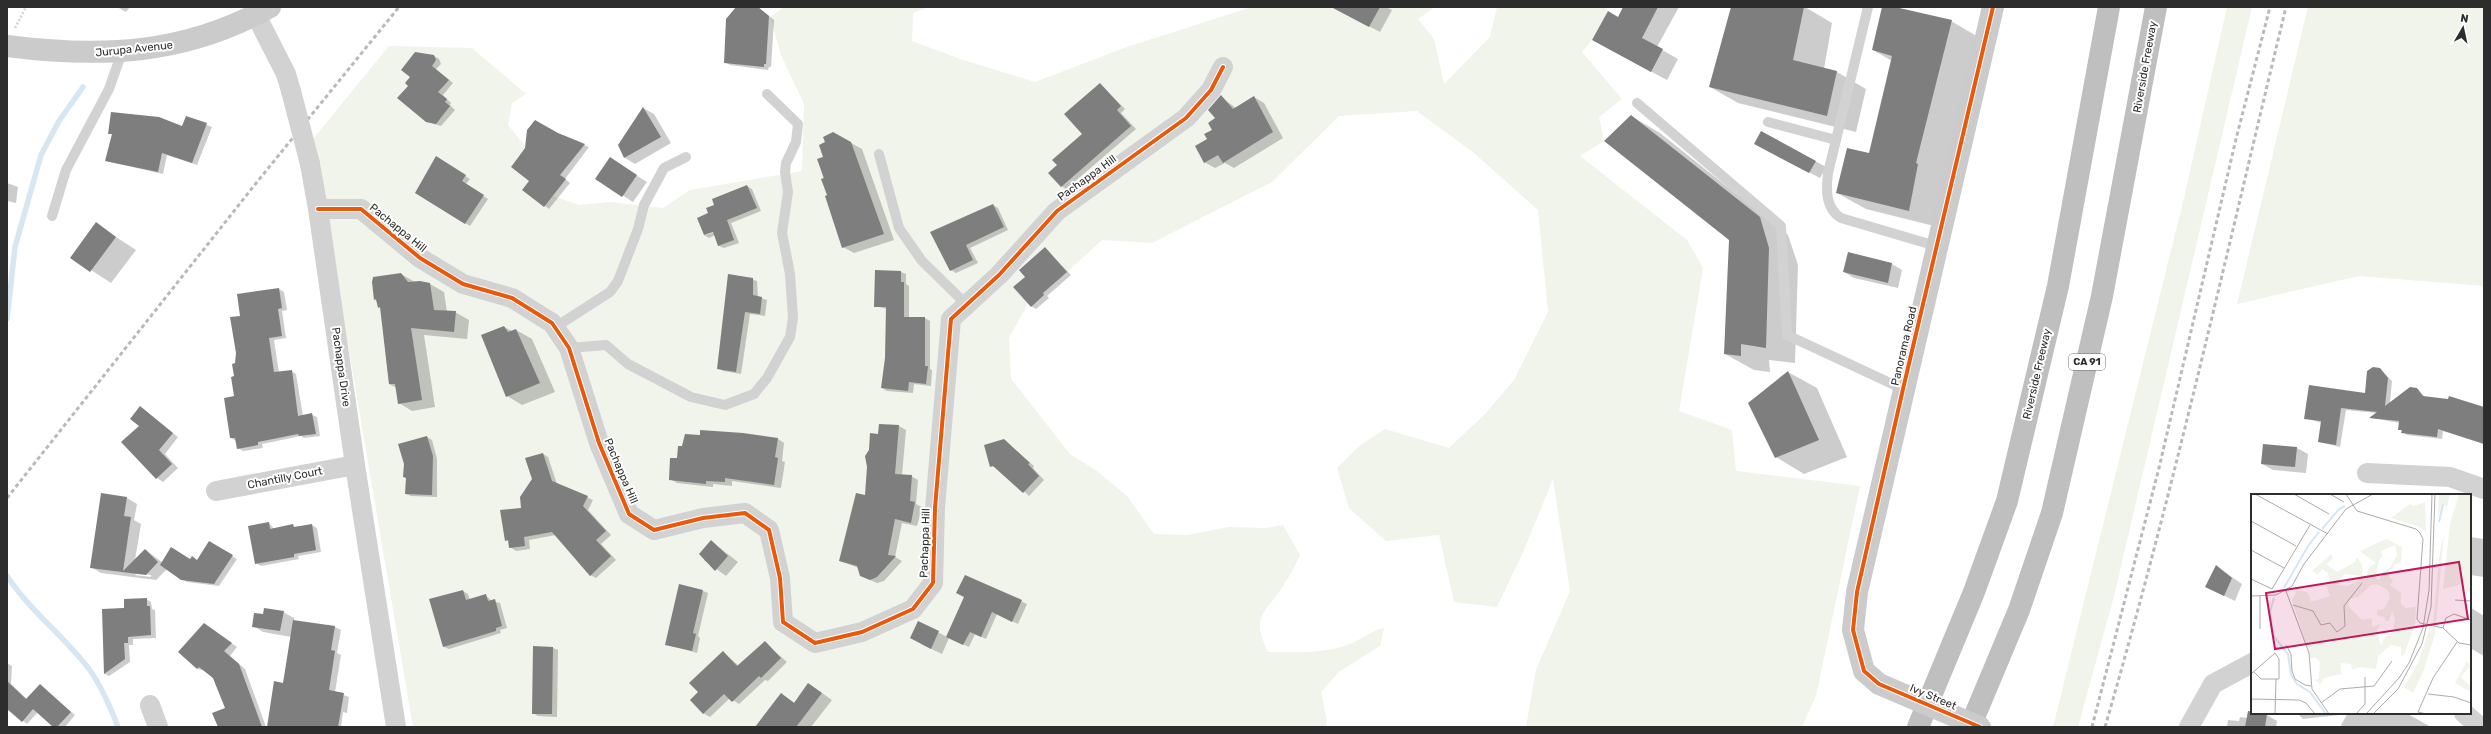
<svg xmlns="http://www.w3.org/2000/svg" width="2491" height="734" font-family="Rubik,sans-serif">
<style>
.green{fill:#f0f4eb}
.shadow{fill:#0003;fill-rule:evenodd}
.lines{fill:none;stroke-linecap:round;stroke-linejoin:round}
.stream{stroke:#d6e6f2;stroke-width:5.5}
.building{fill:#7e7e7e}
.path{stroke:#d2d2d2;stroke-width:2.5;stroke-dasharray:2 2;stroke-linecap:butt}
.lane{stroke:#d2d2d2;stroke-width:10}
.street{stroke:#d2d2d2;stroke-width:20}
.secondary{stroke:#cbcbcb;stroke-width:22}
.highway{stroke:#bfbfbf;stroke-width:22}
.rail{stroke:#b9b9b9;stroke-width:3;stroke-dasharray:4 3;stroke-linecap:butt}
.street-bridge{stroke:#d2d2d2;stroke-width:20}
.secondary-bridge{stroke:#cbcbcb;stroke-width:22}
.cycleway-casing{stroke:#fff;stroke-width:6}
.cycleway{stroke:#e8590c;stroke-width:4}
.labels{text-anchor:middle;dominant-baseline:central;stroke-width:4;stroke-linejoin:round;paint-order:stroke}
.shield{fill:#fff;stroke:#6c6c6c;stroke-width:1}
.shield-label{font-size:10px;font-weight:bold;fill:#2d2d2d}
.street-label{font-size:11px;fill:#2d2d2d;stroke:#fff}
.inset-river{fill:none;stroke:#d6e6f2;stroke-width:2}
.inset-road{fill:none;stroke:#ababab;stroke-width:1}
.view{fill:#c2185b;fill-opacity:0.15;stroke:#c2185b;stroke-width:2}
.inset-edge{fill:none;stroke:#2d2d2d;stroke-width:2}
</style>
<rect width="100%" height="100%" fill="#fff"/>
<g class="green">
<path d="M784,7H928L913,13L912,41L963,60L1035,82L1127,47L1252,7H1435L1418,19L1434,39L1444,84L1490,37L1497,7H1606L1608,11L1592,40L1582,52L1622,99L1599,117L1604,141L1580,156L1687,240L1703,268L1679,411L1732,430L1736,471L1860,486L1816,696L1802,727H1526L1536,670L1570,591L1553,479L1524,550L1497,607L1454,602L1439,535L1386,541L1349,508L1337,468L1359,446L1385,429L1449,448L1485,414L1514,380L1548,312L1538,210L1474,153L1417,111L1339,116L1272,182L1152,243L1102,240L1067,272L1045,247L1019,269L1025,277L1013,287L1028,303L1009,338L1011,379L1070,454L1097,471L1128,497L1154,534L1188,535L1228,527L1266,528L1283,525L1300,555C1295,565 1290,576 1283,586C1265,614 1250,615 1268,652C1296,652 1324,654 1350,644C1362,639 1371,631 1384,628L1380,646L1340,671L1321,692L1327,720L1326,727H413L313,139L389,46L472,48L526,94L512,103L508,125L525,146L511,167L529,181L522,190L544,207L553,196L579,205L611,202L663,208L690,190L802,171L804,104L781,55L770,17Z"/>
<path d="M2227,7H2252L2114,596L2078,727H2053L2184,198Z"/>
<path d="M2308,7H2484V286L2359,276L2237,304Z"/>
</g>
<g class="shadow">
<path d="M117,7H130L126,12Z"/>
<path d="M735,7H758L774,20L771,67H769L768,70L730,65L725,62Z"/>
<path d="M1355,7H1386L1392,10L1380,32L1361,22Z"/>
<path d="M1624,7H1679L1657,47L1678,59L1667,80L1609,49Z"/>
<path d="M1732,7H1805L1832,23L1824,69L1837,72L1866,89L1856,132L1738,103L1710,87Z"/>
<path d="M1883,7L1951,21L1980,38L1938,227L1866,209L1837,193L1870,154L1892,61L1873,50Z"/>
<path d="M434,56L439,59L441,64L436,69L453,83L443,95L451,103L450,105L455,110L441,126L427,122L399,98Z"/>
<path d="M1100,84L1125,109L1121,113L1136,129L1066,189L1061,186L1059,165L1083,134Z"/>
<path d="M1221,97L1236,108L1254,97L1264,103L1283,138L1234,168L1225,163L1215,168L1204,162L1208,140L1213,131Z"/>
<path d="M643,108L654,114L671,143L635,164L625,158L619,145Z"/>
<path d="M1631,116L1660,133L1788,235L1798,265L1795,363L1769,360L1770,372L1754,370L1725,354L1730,239Z"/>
<path d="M187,117L212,127L197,165L167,155L163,174L106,161L113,135L109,133L183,128Z"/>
<path d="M557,134L589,147L565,179L570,183L549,209L545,206L530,180Z"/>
<path d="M851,143L862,149L894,240L854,253L843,247L818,160Z"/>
<path d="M1766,150L1815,161L1826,167L1820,178Z"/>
<path d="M441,160L470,179L466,184L488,199L470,226L416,193Z"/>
<path d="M620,165L647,182L633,202L597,179Z"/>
<path d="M7,183L18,187L16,203L7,201Z"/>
<path d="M747,186L752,189L761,211L731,223L739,243L724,248L719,246L715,235L709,238L704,235L709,214ZM718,231L706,235V233Z"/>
<path d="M993,205L998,208L1008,230L970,248L978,263L956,273L951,270L944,255Z"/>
<path d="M96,224L136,250L111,283L71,257Z"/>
<path d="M1045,248L1071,275L1047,296L1049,298L1036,309L1031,306L1026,277Z"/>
<path d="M1848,254L1892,264L1902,270L1898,288L1854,278L1844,272Z"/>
<path d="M901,272L906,274V284L909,286V318H925L930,321V369L932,370L931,386L914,384L913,393L887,391L882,388L886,358L887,309L875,306Z"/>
<path d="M401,274L415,282L430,284L444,292L447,312H455L469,320L467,339L424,335L435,407L412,411L399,403L397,388L389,384L381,309L375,299Z"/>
<path d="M752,279L757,281L758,297L767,300L765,316L750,314L741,374L723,371L718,368Z"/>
<path d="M279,289L284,292L287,310L282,311L286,338L274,340L279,373L291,371L296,374L303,416L312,415L317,417L320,436L304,438L301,436L262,444L263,448L243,451L238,448L236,441L231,438L241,316Z"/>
<path d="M504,327L512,331L516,330L532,339L555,392L522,405L507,396Z"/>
<path d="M2380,369L2392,381L2390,403L2417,389L2426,398L2484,408V444L2443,431L2442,439L2407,435L2399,429L2400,423L2371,418L2377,413L2346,410L2340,447L2319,442L2322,423L2305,418L2366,394Z"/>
<path d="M1788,372L1817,388L1847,457L1804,474L1776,457Z"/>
<path d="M140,407L178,437L165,454L178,468L163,482L157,478L140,426Z"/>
<path d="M880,425L899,426L906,430L902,475L911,476L918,480L916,504L922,507L917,526L902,523L895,557L902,561L884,581L877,583L868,579L859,568L840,561L866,496L868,467L866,461L879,435Z"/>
<path d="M427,437L432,440L437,459V497L411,496L406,494Z"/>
<path d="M778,439L784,443L782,461L785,462L781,488L732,481V486L713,484V487L677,483L670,479L683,447Z"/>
<path d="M1004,440L1034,466L1033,468L1044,480L1029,496L998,468L991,466Z"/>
<path d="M2264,445L2297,448L2308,454L2306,473L2273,470L2262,464Z"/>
<path d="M543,454L548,457L557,484L593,500L588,510L611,535L601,544L616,560L596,578L590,575L556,535L529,540L530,549L516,551L510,547V542L506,540L523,508Z"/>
<path d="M127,498L137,504L134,520L141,524L135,560L146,550L163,563L197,561L210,543L237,559L219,586L187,582L167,569L156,580L101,573L91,567ZM137,573L151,575V577L135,575Z"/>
<path d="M269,523L274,529L312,525L317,528L321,552L298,556L299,559L261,566L256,563Z"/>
<path d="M2470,537L2484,539V577L2470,575Z"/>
<path d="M711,541L738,562L726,576L704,560Z"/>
<path d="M2216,566L2242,584L2235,601L2207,587Z"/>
<path d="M965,576L1027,604L1018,624L997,614L986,639L975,634L969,647L949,638L942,654L921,644L919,622L947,637L965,597Z"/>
<path d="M463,591L468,594L470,600L486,596L492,601L500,603L507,628L500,630L501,633L449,649L444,647Z"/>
<path d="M703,591L708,593L698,636L700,638L697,653L667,644Z"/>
<path d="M146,599L151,602L152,609L155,610L156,638L133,639V645H129L130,662L109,676L105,674L103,610L125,608Z"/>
<path d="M2470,607L2484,616V656L2470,648Z"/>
<path d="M283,612L294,618V621L335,627L341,630L337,653L341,655L335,692L349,697L347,713L343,712L341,727H268L284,684L291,637L263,632L253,626L264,615Z"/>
<path d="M210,628L237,647L230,656L245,669L266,727H219L226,709L213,678L205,671L198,669L179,652Z"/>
<path d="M765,643L787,662L768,681L765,680L739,704L730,698L710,717L703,713L699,692L723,652L739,666Z"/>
<path d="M553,648L558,650L557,717L538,716L533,713Z"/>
<path d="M7,663L12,666L11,684L27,699L40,685L75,715L65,727H54L38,712L27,724L7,708Z"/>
<path d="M809,684L832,700L811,727H759L781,694L795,703Z"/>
<path d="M2297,713H2339V715L2303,719Z"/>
<path d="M2348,713H2406L2431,727H2344L2341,725Z"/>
<path d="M2267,715L2277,721L2276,727H2227L2228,720L2239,721L2240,717L2248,718Z"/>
</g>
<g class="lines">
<g class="stream">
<path d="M7,319L15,247L41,155L59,121L83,87"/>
<path d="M7,576C30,611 64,636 89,669C102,687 110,706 118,727"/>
</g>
</g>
<g class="building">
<path d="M736,7H758L769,16L766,64H764V67L724,63L726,19Z"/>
<path d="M1331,7H1380L1369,27Z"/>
<path d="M1623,7H1658L1642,38L1663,49L1651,72L1592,40L1608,11L1618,17Z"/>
<path d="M1731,7H1804L1793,60L1837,71L1827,116L1709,87Z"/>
<path d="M1882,7H1895L1952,20L1916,163L1918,164L1909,211L1836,193L1847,148L1869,153L1892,56L1872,50Z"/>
<path d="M415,52L434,55L436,60L432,66L449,80L438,92L447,99L445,102L450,106L436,124L426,122L397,98L408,86L405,83L410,77L401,70Z"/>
<path d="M1100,83L1121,106L1117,110L1131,126L1061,187L1048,173L1057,165L1052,160L1082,134L1064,114Z"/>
<path d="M1221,95L1233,109L1254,96L1273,132L1223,163L1218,155L1204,163L1195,146L1207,139L1204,134L1212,130L1208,123L1215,118L1208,110Z"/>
<path d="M643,107L661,137L624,158L618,145Z"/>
<path d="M111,112L159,117L182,126L186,116L207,123L192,163L162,153L158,172L105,161L112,134H108Z"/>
<path d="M1631,115L1760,217L1769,248L1766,348L1741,344V356L1724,354L1729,240L1604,141Z"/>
<path d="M535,120L558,133L585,144L560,175L566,179L544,207L522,190L529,181L511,167L525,148L527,130Z"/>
<path d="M1761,131L1816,161L1809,173L1754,144Z"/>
<path d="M833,132L851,142L884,234L842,248L825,196L827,195L821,179L824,178L817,159L823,157L819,145L825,142L823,137Z"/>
<path d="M436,156L466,175L462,181L484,195L465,224L415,193Z"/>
<path d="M610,157L637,175L622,197L595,179Z"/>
<path d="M747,185L757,208L727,220L734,240L718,246L713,232L704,235L697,218L708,213L706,208L714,205L712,199Z"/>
<path d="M993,204L1004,227L966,245L973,260L950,271L930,232Z"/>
<path d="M96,222L116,237L90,272L70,258Z"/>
<path d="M1045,247L1067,272L1043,293L1044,295L1031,307L1013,287L1025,277L1019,270Z"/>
<path d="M1848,252L1892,263L1888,283L1843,272Z"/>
<path d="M875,270L901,271V282H904V317H925V366H928L926,384L909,382L908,391L881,388L885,358L886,307H874Z"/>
<path d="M401,273L408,282L420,281L430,283L434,310L456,311L454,332L411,328L422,400L398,404L395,384H389L380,307L378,308L376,299L374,300L372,282L373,277Z"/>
<path d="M728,274L753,278V295L762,297L760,314L745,312L736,372L717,369Z"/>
<path d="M279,288L282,308L278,309L282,336L269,338L274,372L292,370L298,416L312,413L316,434L299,436L298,434L258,442V445L237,449L235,438H230L224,398L234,396L231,377L234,376L232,364L235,363L236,353L230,317L240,316L237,294Z"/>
<path d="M504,326L508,332L516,329L540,383L506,397L481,335Z"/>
<path d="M2373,367L2380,368L2388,378L2385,406L2410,387L2417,388L2423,396L2448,399L2449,396L2484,407V444L2438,429L2437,437L2401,433L2402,430H2398L2399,421L2369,418L2377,412L2341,408L2336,445L2318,442L2321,421L2304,419L2309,385L2365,393L2367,371Z"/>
<path d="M1788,371L1819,440L1775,458L1748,403Z"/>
<path d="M140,406L173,433L159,450L172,464L156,479L121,442L139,426L130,419Z"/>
<path d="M879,424L899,425L895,474L912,475L910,501L915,502L911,523L895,519L888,555L896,556L877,577L870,580L860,576L857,566L839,561L856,493L865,495L867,467L865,456L869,450L870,433L878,434Z"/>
<path d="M700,430L743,433L778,438L775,457L778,458L774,485L725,478V482L706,481V484L669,480L670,458H677L678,446H682L685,434L700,435Z"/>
<path d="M427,436L433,456L432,495L405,494L406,478L403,477L404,464L398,444Z"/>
<path d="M1004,439L1030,463L1028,464L1039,476L1023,493L993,466L990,467L984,445Z"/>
<path d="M2263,444L2297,447L2295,467L2261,464Z"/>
<path d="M543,453L552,481L588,496L583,506L606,531L596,540L611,556L590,576L552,532L524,537L525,546L509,548L508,540L505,541L500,510L521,508L520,497L532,479L525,458Z"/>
<path d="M101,493L127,497L124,516L131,517L123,571L145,549L158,562L146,575L90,568Z"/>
<path d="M269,522L270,529L293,524L294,527L312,524L316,550L294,554V557L255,564L248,526Z"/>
<path d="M711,540L728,556L715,571L699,554Z"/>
<path d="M209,541L233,555L214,584L181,580L160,565L171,547L190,559L192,556L197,560Z"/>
<path d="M2216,565L2232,578L2224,596L2205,587Z"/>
<path d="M965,575L1022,600L1012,622L992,612L981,637L970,632L963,645L946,637L964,597L956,593Z"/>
<path d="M679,584L703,590L693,633L696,634L692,651L665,645Z"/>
<path d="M463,590L466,600L486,594L488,601L495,599L502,626L496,628V631L443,647L429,599Z"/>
<path d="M147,598V606H150L151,635L128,637V643H124L125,659L104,674L102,609L124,608V599Z"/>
<path d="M264,608L284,611L280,631L252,627L254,613L263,614Z"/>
<path d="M293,620L335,626L331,650L335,651L329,690L344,693L338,727H267L274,681L283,683Z"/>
<path d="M918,621L939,631L931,649L910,638Z"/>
<path d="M204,623L232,643L224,651L239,664L262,727H218L212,713L225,708L213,678L199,667L197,669L178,652Z"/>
<path d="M765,641L781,658L761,678L759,676L732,702L724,694L703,714L690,700L698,692L689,683L723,651L737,666Z"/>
<path d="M533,646L553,647L552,714H532Z"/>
<path d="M7,681L26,699L40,684L71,712L57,727H53L33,709L22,722L7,709Z"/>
<path d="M808,683L822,693L796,727H755L781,693L794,703Z"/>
<path d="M2248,711L2267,714L2265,727H2245Z"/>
</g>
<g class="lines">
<path class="path" d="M15,28L26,7"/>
<g class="lane">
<path d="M1868,7L1828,173C1826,189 1825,208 1841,218L1936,246"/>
<path d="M1637,103L1781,226L1787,335L1903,389"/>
<path d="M1768,122L1836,140"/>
<path d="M879,154L899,228L922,261L967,305"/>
<path d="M52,216L66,170L109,89L122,52"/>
<path d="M554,328L610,292L618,281L638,229L644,205L664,168L686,157"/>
<path d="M569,348L606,345L628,364L691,397L725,405L754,394L767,378L790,337L793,318L790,274L782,233L788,192L785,172L786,163L796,142L798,124L767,94"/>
</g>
<g class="street">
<path d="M256,15L286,74L291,91"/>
<path d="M310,164L318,209L355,465L396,727"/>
<path d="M318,209H361L420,258L463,284L512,298L552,323L569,348L599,443L629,514L654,530L703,518L745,513L769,530L780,578L783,622L815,643L862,632L913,609L933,583L935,508L951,319L999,275L1057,211L1186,118L1211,90L1223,67"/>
<path d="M2367,473L2450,477L2484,489"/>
<path d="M216,491L355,465"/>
<path d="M150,705L158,727"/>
<path d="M2464,713L2480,727"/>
<path d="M2189,727L2213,684L2252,663"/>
</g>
<g class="secondary">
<path d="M7,46C101,58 185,55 270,7"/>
<path d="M1879,684L1864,671L1853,630L1857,592L1993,7"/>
</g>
<g class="highway">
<path d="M1918,727L1974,592L2007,501L2058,286L2109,7"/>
<path d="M1970,727L2019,610L2052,513L2102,296L2156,7"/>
</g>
<g class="rail">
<path d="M7,498L253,187L399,7"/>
<path d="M2092,727L2159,468L2236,139L2270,7"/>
<path d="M2105,727C2174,490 2228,247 2286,7"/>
</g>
<path class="street-bridge" d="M291,91L310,164"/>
<path class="secondary-bridge" d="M1879,684L1980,727"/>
<g class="cycleway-casing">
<g id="cycleway">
<path d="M318,209H361L420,258L463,284L512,298L552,323L569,348L599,443L629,514L654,530L703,518L745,513L769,530L780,578L783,622L815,643L862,632L913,609L933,583L935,508L951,319L999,275L1057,211L1186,118L1211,90L1223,67"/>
<path d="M1980,727L1879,684L1864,671L1853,630L1857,592L1903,389L1993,7"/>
</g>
</g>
<use href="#cycleway" class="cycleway"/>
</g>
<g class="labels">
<rect class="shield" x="2069" y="354" width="36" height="16" rx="3"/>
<g class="shield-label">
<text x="2087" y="362">CA 91</text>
</g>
<g class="street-label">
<text transform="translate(134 49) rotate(-6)">Jurupa Avenue</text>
<text transform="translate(2145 67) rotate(-80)">Riverside Freeway</text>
<text transform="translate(1087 178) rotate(-36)">Pachappa Hill</text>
<text transform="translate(398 228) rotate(39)">Pachappa Hill</text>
<text transform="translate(1904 346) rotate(-77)">Panorama Road</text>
<text transform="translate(341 367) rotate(82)">Pachappa Drive</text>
<text transform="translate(2037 374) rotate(-77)">Riverside Freeway</text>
<text transform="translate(621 471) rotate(67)">Pachappa Hill</text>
<text transform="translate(285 478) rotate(-11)">Chantilly Court</text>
<text transform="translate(925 543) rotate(-88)">Pachappa Hill</text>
<text transform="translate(1933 697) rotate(23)">Ivy Street</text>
</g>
</g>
<g transform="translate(2251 494)">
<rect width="220" height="220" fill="#fff"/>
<path d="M188,0H199L196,13L191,9L187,23ZM208,0H220V98L211,97V90L192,95L199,30ZM174,8L175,38L167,32L140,24L159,10L163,12ZM193,39L184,140L173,176L162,199L153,193L167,169L179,133H182L188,63ZM135,45L151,53L150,69L143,70V74L138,76V83L142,86L139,91L150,99V110L155,114L165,113L164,130L153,161L150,162V153L140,151L127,162L125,175L109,173L101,176L100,170L90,169V180L73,184L69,191L67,187L63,186L68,185L69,168L64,163L60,165L41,106L46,97H52L57,99L60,108L79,102L75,91L78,87L77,79L71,75L67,81L61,77L80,60L82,64L75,70L86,78L104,68L106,63L111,71V82L93,80L86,91L96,92L116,82L118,73L125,69L109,57ZM144,51L146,61L139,74L131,78L128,87L125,83L127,69L131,62L130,57ZM126,90L137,96L139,104L133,115L126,116V121L133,123L135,127H138L141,117L144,125L142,137L133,144L130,152L126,136L130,130L121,133V124L111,126L97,112L99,105L107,103L120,91ZM216,167L219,172L210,183L218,191L220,198L204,189Z" fill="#f0f4eb" fill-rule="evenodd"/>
<path class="inset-river" d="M188,28L192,10M71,35L88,15L94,12M33,94L57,52L68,38M23,104L19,118L22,141L37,160L40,181L46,190L59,198L75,220"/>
<path class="inset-road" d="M4,0L77,40M43,0L78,20M79,0L93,8M95,0L106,17L165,35L169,39L172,45L166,125L169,129L192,134L208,149L220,151M0,27L45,52M0,56L33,74M0,85L21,95L59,31M35,97L58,159L61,195L78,220M0,102L25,101L41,92L53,70L95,15L122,0M9,102V135M204,106L220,107M42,111L62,117L70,131L79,129L86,138L94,132L93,112L111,89M192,134L195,124L203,120L220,126M35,151L40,160L41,177L44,185L54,191L60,192M0,180L24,159L28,165V185H10L3,178M177,200L203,203L220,209M0,205L48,206L55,209L64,220M70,209L89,195L123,192L141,167M24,220L25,185M105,220L114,210V183M115,220L148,184L158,169L172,134L178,96L181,0M122,220L147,195L171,150L180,113L184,0M175,220L167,218L182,184L206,148"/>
<path class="view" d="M208,68L217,125L24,155L15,99Z"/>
<rect width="220" height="220" class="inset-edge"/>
</g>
<rect width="2491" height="734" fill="none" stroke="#2d2d2d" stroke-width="16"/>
<g transform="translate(2463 28) rotate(9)" stroke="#ffffff" stroke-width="3" paint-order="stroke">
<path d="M0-3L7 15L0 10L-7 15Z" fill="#2d2d2d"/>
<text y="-6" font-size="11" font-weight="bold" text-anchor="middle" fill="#2d2d2d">N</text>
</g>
</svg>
